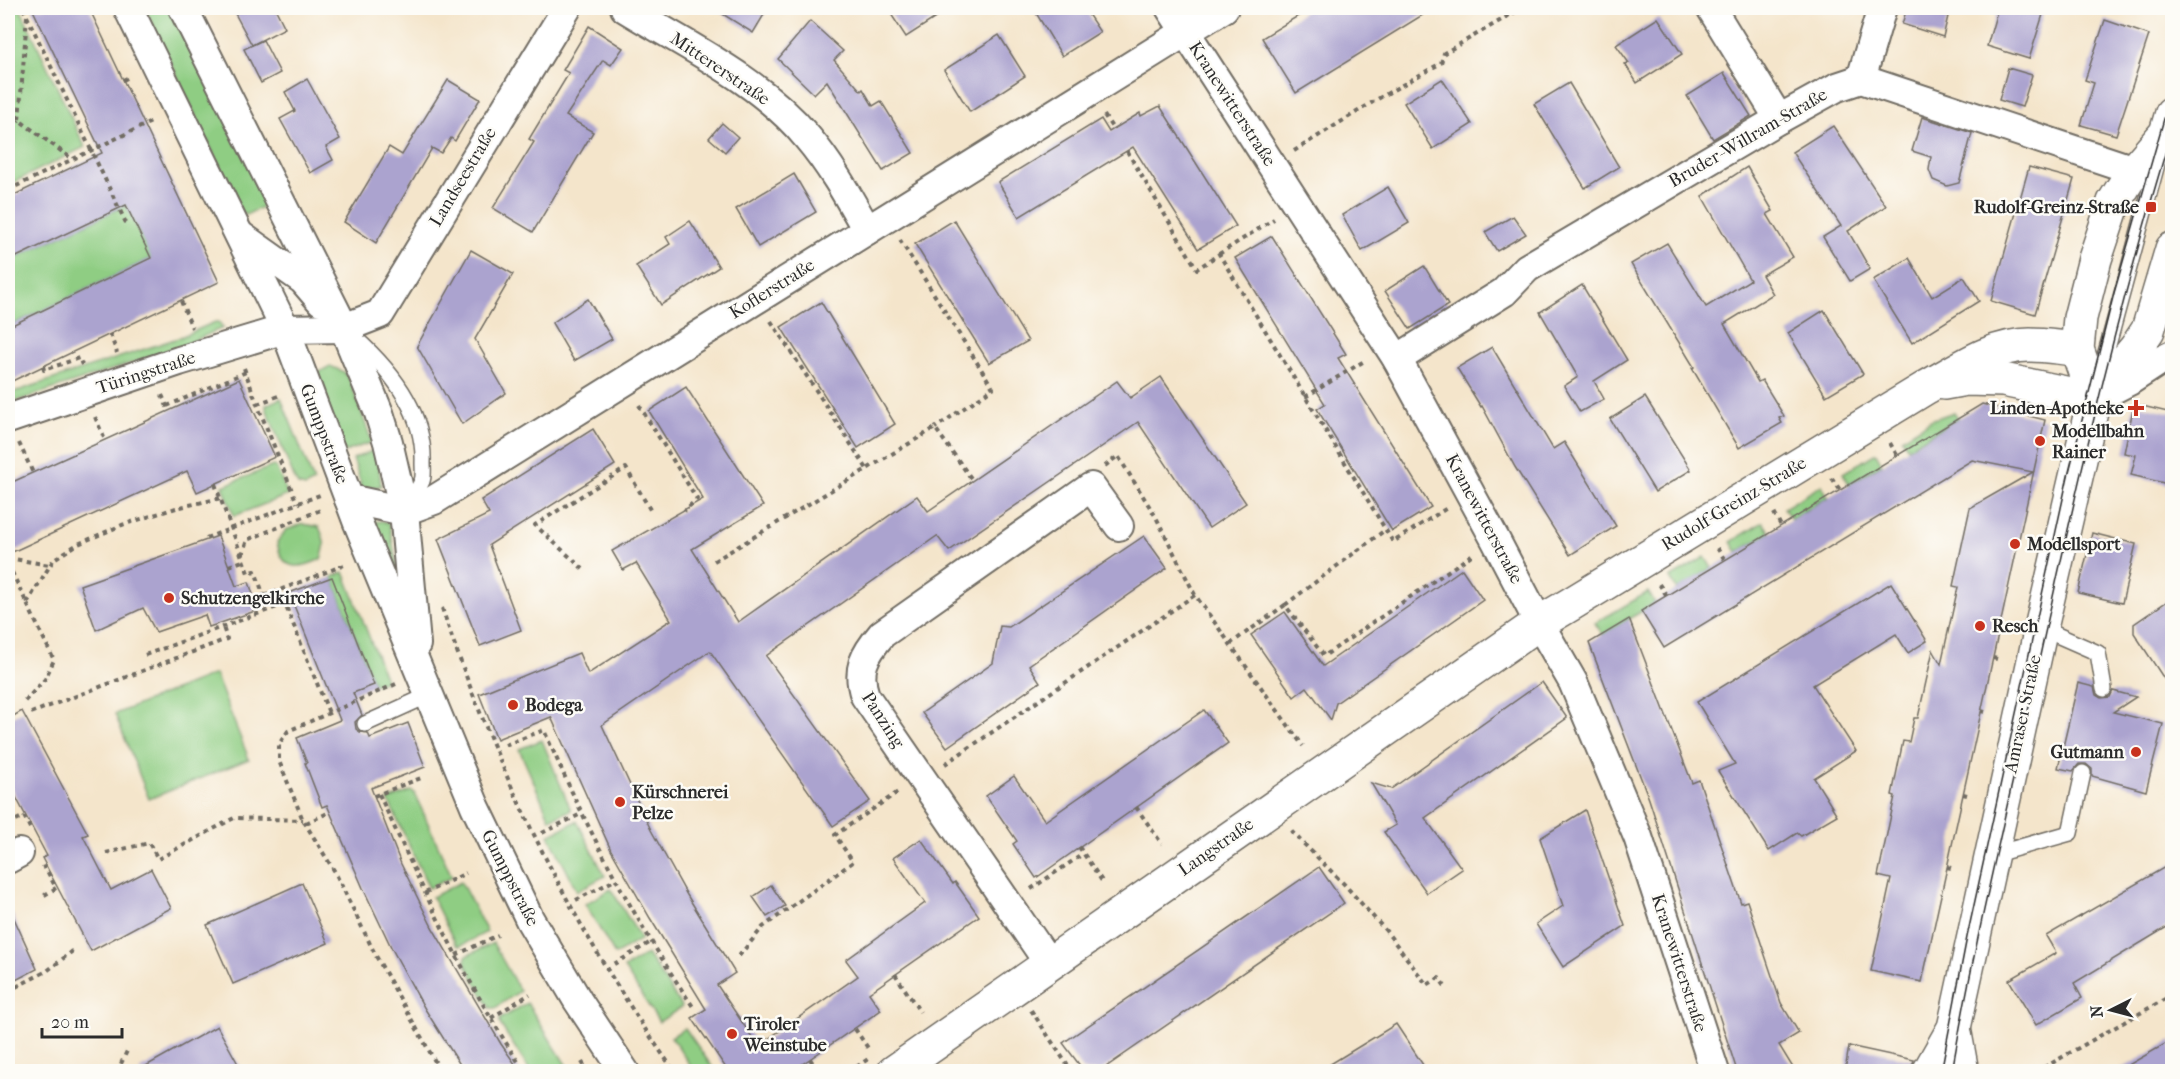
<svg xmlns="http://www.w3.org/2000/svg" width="2180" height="1079" font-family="'IM FELL French Canon',serif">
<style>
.green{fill:#8fcd83;stroke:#5d7c57;stroke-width:1.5}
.building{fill:#aba3cf}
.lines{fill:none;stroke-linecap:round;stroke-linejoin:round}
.lane-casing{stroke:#716c63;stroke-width:18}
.street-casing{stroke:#716c63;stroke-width:32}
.secondary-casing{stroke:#716c63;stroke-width:36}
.path{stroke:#716c63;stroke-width:4;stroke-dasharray:4.5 4.5;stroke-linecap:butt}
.lane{stroke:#fff;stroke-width:15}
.street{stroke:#fff;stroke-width:28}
.secondary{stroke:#fff;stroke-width:33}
.tram{stroke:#2b2b2b;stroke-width:1.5}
.poi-dot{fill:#c8321e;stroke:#fdfcf7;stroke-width:2}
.labels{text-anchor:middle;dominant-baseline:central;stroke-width:5;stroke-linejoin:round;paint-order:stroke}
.street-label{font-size:18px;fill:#2b2b2b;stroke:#fdfcf7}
.poi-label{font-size:18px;font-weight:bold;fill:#2b2b2b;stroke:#fdfcf7;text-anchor:start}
</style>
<rect width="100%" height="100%" fill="#fdfcf7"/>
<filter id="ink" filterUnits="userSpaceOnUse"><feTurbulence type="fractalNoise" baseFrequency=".0167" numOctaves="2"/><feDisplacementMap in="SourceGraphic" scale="12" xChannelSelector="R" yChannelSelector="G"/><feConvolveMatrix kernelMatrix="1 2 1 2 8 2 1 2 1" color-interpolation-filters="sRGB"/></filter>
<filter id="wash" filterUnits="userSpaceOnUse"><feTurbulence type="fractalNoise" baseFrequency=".008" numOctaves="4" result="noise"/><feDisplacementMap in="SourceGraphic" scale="24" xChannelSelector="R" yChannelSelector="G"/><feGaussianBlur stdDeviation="1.35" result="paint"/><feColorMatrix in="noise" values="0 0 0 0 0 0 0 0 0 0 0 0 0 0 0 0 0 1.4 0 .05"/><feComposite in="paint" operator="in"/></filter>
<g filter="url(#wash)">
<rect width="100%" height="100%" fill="#f4e5cb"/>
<g class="green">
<path d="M8,8H20L85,147L8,185Z"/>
<path d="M145,8H174L267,198L266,205L246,215L241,212Z"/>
<path d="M126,205L152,258L8,327V261Z"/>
<path d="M215,322H219L223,328L177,348L14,402L8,400V394L178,338Z"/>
<path d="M330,366L344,372L350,381L372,442L342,453L316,378L321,371Z"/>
<path d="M281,398L314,482L305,487L298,485L295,480L266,408V405Z"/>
<path d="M1954,412L1958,418L1908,448L1902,438L1931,420Z"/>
<path d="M374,450L379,467L381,486L358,489L355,486L361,484L353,459Z"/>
<path d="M1876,453L1882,464L1849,484L1843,473Z"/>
<path d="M273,466L276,467L288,495L234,516L223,486Z"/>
<path d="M1822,485L1828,497L1791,519L1784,508Z"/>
<path d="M383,521L389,524L400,580L392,583L371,522Z"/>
<path d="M1763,522L1770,533L1737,552L1731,542Z"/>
<path d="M303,524L319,527C325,540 326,546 321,559C298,570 282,571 277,542L286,530Z"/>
<path d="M1705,557L1712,568L1677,590L1670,578Z"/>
<path d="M344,572L386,680L374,685L332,577Z"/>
<path d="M1648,592L1655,603L1603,635L1595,623Z"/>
<path d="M215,674L249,759L149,799L115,714Z"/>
<path d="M542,740L571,810L550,819L519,749Z"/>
<path d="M411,791L414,792L452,877L429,888L388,800Z"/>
<path d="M577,821L605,876L577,891L549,835Z"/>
<path d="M461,882L487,932L460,946L456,945L432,897Z"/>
<path d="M611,889L641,939L615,955L585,904Z"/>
<path d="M493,943L520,991L495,1008H490L465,963L466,956Z"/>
<path d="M647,954L682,1007L659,1022L624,968Z"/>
<path d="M527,1003L570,1071H530L500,1024V1019Z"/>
<path d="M685,1028L715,1071H694L671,1037Z"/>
</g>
<g id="blocks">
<g class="building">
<path d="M32,8H89L219,282L8,383V327L151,258L126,205L8,261V198L102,153Z"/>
<path d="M232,8H275L285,28L252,45Z"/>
<path d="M713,8H768L753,33Z"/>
<path d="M887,8H951L906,37Z"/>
<path d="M1033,8H1084L1100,32L1062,56Z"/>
<path d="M1311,8H1434L1296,93L1262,38Z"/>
<path d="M1907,8H1950L1943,37L1902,24Z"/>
<path d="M1998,8H2045L2029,59L1987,46Z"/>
<path d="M1658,18L1682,54L1637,83L1625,64L1629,63L1616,45Z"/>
<path d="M2105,20L2149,35L2116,135L2081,125L2094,83L2085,80Z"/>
<path d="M810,21L843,51L834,60L861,91L863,89L873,106L881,101L913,153L883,171L827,81L814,94L778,59Z"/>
<path d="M589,26L623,48L611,65L603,60L566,116L593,132L533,232L493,208L534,142L529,139L569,73L563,70Z"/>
<path d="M999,35L1025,76L970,112L944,70Z"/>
<path d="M263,40L280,73L261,83L244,49Z"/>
<path d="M2008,68L2032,75L2022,107L1999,100Z"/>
<path d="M1724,73L1751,116L1713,139L1687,96Z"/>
<path d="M307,79L340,139L326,147L333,160L310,173L280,119L295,111L285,92Z"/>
<path d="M1442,79L1472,124L1433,149L1404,103Z"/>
<path d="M448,80L480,99L455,141L451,138L441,153L432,148L376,243L344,222L389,147L402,155Z"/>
<path d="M1569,83L1619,167L1585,188L1534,104Z"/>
<path d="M1160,106L1236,226L1198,249L1133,147L1019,217L998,182L1101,119L1109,132L1140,113L1141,116Z"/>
<path d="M1922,117L1972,133L1959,183L1947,186L1933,180L1929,170L1931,157L1912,151Z"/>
<path d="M722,123L738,137L725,152L709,138Z"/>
<path d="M1833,126L1886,206L1848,231L1870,269L1850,281L1823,237L1841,226L1792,152Z"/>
<path d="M1747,167L1773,211L1767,214L1793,257L1762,275L1773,294L1724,324L1758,382L1762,380L1784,416L1779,418L1782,423L1739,448L1692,368L1694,367L1631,264L1667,243L1706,307L1750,280L1702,196Z"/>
<path d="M2029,167L2074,179L2035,314L1991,301Z"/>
<path d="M794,174L816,212L758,247L736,209Z"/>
<path d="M1388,187L1409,223L1362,251L1342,215Z"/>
<path d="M1513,216L1526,234L1497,251L1485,232Z"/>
<path d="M954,220L1028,341L989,363L915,244Z"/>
<path d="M690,221L719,267L661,305L636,266L670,244L666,237Z"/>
<path d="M1272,236L1346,354L1338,358L1431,507L1392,531L1317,409L1325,404L1235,258Z"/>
<path d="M471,250L513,274L475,339L506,393L462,424L417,346Z"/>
<path d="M1909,258L1932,297L1964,277L1979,301L1912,343L1873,280Z"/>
<path d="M1424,266L1448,305L1410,329L1385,291Z"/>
<path d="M1582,285L1627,360L1594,381L1604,399L1580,412L1564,386L1578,377L1540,312Z"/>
<path d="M588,299L612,339L574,361L552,323Z"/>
<path d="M821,302L895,424L858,448L781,327Z"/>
<path d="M1824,310L1863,374L1826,396L1788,333Z"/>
<path d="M1492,347L1553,449L1564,442L1616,526L1570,555L1515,467L1482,406L1481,407L1457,368Z"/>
<path d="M1161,377L1246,503L1209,528L1138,422L949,551L937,536L766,656L870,801L833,826L710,651L602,725L651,830L687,895L735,973L717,985L758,1046L858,976L846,960L925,903L893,858L921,839L953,884L955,882L979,916L869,993L881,1010L792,1071H728L692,1018L706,1009L650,918L611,850L551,717L497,739L479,694L579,653L588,674L671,620L636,563L623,570L612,551L703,499L649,411L686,387L763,506L692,549L738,622L917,496L928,511L1117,381L1130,398Z"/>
<path d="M239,379L275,457L197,492L187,471L8,554V484Z"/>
<path d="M1645,397L1691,470L1655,492L1610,419Z"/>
<path d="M1982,404L2045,420L1922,982L1871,971L1891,879L1878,876L1895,796L1892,795L1903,741L1909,742L1914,718H1918L1933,650L1941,664L1958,587L1953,586L1970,508L2033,472L1972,460L1664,648L1641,611Z"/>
<path d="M2134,404L2172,413V485L2131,475L2136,455L2124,453Z"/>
<path d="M593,429L615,465L489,545L521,630L480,646L438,539L489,514L481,500Z"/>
<path d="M2092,533L2136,544L2122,603L2078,593Z"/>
<path d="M218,536L236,586L249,582L258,610L209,627L205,615L156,632L143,608L96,630L80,585Z"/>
<path d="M1144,536L1167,568L1029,665L1040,682L947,747L922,713L993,663L1000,626L1009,627Z"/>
<path d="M1462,569L1483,600L1336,703L1331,720L1307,687L1294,697L1251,635L1285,612L1323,666Z"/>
<path d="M332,577L374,685L353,693L362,715L355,722L356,729L360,732L368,733L370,738L408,723L425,767L371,788L401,864L432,927L501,1044L520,1071H464L425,1009L392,949L363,888L327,805L322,807L305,763H307L297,738L340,720L289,593Z"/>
<path d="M1891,583L1927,641L1908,653L1896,634L1813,685L1856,751L1814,778L1837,815L1801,836L1797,833L1769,851L1718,771L1735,764L1697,702Z"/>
<path d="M2172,598V691L2134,633V624Z"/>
<path d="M1629,619L1692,783L1699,780L1741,903L1747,901L1781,1003L1799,1033L1779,1045L1795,1071H1737L1649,799L1589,643Z"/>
<path d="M1542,682L1567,718L1425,818L1462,869L1427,893L1384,832L1396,825L1371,783L1391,789Z"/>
<path d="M2078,683L2094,687L2096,695L2101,698L2110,697L2113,691L2136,697L2113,712L2163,724L2146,791L2092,776V769L2086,764H2079L2073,771L2058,768Z"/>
<path d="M1204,710L1228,743L1036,878L1013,844L1017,841L986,796L1014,776L1045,821Z"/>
<path d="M22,711L88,834L83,836L111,890L151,869L171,908L91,951L42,858L47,856L8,782V719Z"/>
<path d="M1585,810L1625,926L1563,967L1536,924L1563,906L1540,838Z"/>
<path d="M2172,863V924L2074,983L2082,998L2036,1025L2009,980L2056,953L2046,936Z"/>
<path d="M1319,867L1344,903L1100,1071H1084L1063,1043Z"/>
<path d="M302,883L328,943L233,984L207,925Z"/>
<path d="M771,885L785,906L767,917L753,897Z"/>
<path d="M8,905L37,969L8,984Z"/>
<path d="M1396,1024L1427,1071H1319L1360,1046Z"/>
<path d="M217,1026L242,1071H137Z"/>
<path d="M2172,1040V1071H2118Z"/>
<path d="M1849,1046L1914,1060L1910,1071H1845Z"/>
</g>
</g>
</g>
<g filter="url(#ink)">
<use href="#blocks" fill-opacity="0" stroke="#716c63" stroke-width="1.5"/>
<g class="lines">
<g class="lane-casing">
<g id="lane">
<path d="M355,338C391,370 425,412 423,463C423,468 424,476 422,481C418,490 411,500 405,509"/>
<path d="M2098,382L2160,153"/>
<path d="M2041,628L2098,653L2104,689"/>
<path d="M365,724L429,695"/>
<path d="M1992,855L2070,833L2083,773"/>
</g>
</g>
<g class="street-casing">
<g id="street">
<path d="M128,8L285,329L358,523L475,806L530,920L578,1001L625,1072"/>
<path d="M183,8L344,328L379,413L388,442L404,511L416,644"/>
<path d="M625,8C687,46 760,80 807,137C831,165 849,198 867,230"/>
<path d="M1170,8L1397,359L1495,539L1539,623L1573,682L1638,837L1715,1072"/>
<path d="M1711,8L1779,119"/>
<path d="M1861,79L1882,8"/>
<path d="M241,236L303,280L321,301"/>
<path d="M1397,359L1504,292L1527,268L1779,119L1837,87L1861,79L2134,170"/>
<path d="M2096,398L2129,381L2158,362L2172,355"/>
<path d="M8,419L179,361L285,329L344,328L380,314L567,8"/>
<path d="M349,499L404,511L434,500L1224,8"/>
<path d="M8,859L19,853"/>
<path d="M1048,962L865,696C856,670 864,655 882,634L1091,487L1119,526"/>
</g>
</g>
<g class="secondary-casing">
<g id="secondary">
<path d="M1944,383L1966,379L2003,380L2094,399"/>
<path d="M2094,399L2077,349L2080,318L2095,259L2114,202L2134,170L2166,133L2172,113"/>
<path d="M1954,1028L1962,1072"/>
<path d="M894,1072L1539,623L1571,604L1927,387C1959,369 1992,345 2030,345C2046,345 2062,348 2077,349"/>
<path d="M1929,1072L1954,1028L2041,628L2094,399L2136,348L2148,330L2172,249"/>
</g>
</g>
<g class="path">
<path d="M23,8L126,223"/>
<path d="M27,16L19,120L72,159"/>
<path d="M123,80L131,76"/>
<path d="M1104,115L1113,129"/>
<path d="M8,136L19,120"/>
<path d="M1127,151L1197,269L1219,254L1393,542L1447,508"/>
<path d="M1294,151L1381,97L1441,63L1444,53L1522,8"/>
<path d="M8,190L153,121"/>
<path d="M900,240L993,388L935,428"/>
<path d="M1219,254L1274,219"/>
<path d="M181,301L192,328"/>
<path d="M771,321L867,469"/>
<path d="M110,334L117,353"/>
<path d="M43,366L44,370L79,358L82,365"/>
<path d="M244,368L257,404L297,503"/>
<path d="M162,395L169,411"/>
<path d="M1305,397L1366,360"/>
<path d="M257,404L281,395"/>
<path d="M639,405L697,499L684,511"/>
<path d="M167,406L246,372"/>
<path d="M95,417L105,440"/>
<path d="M19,443L33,473"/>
<path d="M1890,443L1897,455"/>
<path d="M1105,466L1118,456L1156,517L1195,595L1303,746"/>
<path d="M1832,478L1840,490"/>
<path d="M215,484L248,573L255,571L269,610"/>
<path d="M1774,513L1781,526"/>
<path d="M206,538L320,495"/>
<path d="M1717,548L1725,560"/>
<path d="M242,555L247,540L323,509"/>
<path d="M8,558L50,565"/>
<path d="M714,561L935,428L973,481"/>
<path d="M8,564L54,660L45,679L23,703"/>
<path d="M229,566L243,561"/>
<path d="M583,569L535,525L626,468L652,513"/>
<path d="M1659,584L1667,596"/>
<path d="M264,596L347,564"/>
<path d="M27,603L54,559L78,544L122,525L176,508L221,498"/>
<path d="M1285,605L1385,530"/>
<path d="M442,608C497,773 573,930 675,1072"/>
<path d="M1230,644L1285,605L1324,656L1473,554"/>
<path d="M145,655L285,604L329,713"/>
<path d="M1993,658L1997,659"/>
<path d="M396,684L288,731L279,744V761L303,820L335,872L376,956L441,1072"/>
<path d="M1981,711L1985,712"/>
<path d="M31,713L227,639L223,627"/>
<path d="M505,745L544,730C586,827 634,920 694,1008"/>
<path d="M945,764L1195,595"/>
<path d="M379,794C423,889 466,985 525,1072"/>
<path d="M1963,794L1967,795"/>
<path d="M374,796L421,778"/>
<path d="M1136,807L1162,844"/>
<path d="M306,823L330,812"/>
<path d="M8,824L24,816L30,828"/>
<path d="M1291,831L1344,884L1386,931L1427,985L1439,978L1447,989"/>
<path d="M542,833L581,814"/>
<path d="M1079,847L1104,884"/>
<path d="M106,853L149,843L158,859L234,818L303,820"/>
<path d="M1947,867L1951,868"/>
<path d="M42,868L45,867L56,888L43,896"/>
<path d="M1031,889L1083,854"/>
<path d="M425,893L466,873"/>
<path d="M576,900L615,880"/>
<path d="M456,955L498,935"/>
<path d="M739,956L763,927L853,862L835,835L898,792"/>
<path d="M614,964L651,942"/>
<path d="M895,974L920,1012"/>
<path d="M8,991L47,971L74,950"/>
<path d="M1031,1010L1072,1072"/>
<path d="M491,1018L530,994"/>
<path d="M855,1029L868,1048"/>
<path d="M810,1059L819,1072"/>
<path d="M582,1062L588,1072"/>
<path d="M117,1072L128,1049"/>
<path d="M849,1072L868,1059"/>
<path d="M2036,1072L2165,999L2172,1008"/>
</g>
<use href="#lane" class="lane"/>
<use href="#street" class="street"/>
<use href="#secondary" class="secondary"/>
<g class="tram">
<path d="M1941,1072L1967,937L2068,476L2114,293L2172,91"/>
<path d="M1952,1072C1972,955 2000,840 2025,725C2068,525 2112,326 2172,131"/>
</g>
</g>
</g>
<g class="poi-dot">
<rect x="2145" y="201" width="12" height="12" rx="3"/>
<path d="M2133 399h6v6h6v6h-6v6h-6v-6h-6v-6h6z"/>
<circle cx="2040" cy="441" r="6"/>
<circle cx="2015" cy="544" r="6"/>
<circle cx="169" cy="598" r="6"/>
<circle cx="1980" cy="626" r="6"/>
<circle cx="513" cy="705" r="6"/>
<circle cx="2136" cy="752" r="6"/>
<circle cx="620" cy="802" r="6"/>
<circle cx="732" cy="1034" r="6"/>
</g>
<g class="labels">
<g class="street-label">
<text transform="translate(720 69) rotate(34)">Mittererstraße</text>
<text transform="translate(1232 104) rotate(57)">Kranewitterstraße</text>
<text transform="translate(1748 138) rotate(-30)">Bruder-Willram-Straße</text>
<text transform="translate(463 177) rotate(-59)">Landseestraße</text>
<text transform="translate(772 289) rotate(-32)">Koflerstraße</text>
<text transform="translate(146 373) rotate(-18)">Türingstraße</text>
<text transform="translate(324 434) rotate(69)">Gumppstraße</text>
<text transform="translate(1734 504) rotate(-31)">Rudolf-Greinz-Straße</text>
<text transform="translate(1484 519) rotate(62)">Kranewitterstraße</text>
<text transform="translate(2023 714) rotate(-78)">Amraser Straße</text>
<text transform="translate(883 720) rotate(57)">Panzing</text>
<text transform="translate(1216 847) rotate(-35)">Langstraße</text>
<text transform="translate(510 878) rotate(63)">Gumppstraße</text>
<text transform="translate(1679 963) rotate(72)">Kranewitterstraße</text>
</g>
<g class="poi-label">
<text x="2139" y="207" text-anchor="end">Rudolf-Greinz-Straße</text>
<text x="2124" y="408" text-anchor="end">Linden-Apotheke</text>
<text x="2052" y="431">Modellbahn<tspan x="2052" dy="21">Rainer</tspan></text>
<text x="2027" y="544">Modellsport</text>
<text x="181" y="598">Schutzengelkirche</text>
<text x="1992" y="626">Resch</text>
<text x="525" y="705">Bodega</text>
<text x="2124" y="752" text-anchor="end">Gutmann</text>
<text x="632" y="792">Kürschnerei<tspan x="632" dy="21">Pelze</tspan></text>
<text x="744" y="1024">Tiroler<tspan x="744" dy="21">Weinstube</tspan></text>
</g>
</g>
<rect width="2180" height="1079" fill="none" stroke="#fdfcf7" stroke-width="30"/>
<g transform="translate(2111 1010) rotate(264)" stroke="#fdfcf7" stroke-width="4.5" paint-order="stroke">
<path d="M0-4.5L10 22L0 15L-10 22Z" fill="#2b2b2b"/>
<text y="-9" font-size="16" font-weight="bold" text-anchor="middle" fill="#2b2b2b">N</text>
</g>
<path d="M42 1028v9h80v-9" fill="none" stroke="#2b2b2b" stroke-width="3"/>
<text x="51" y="1028" font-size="18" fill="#2b2b2b" stroke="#fdfcf7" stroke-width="4.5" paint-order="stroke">20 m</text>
</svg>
